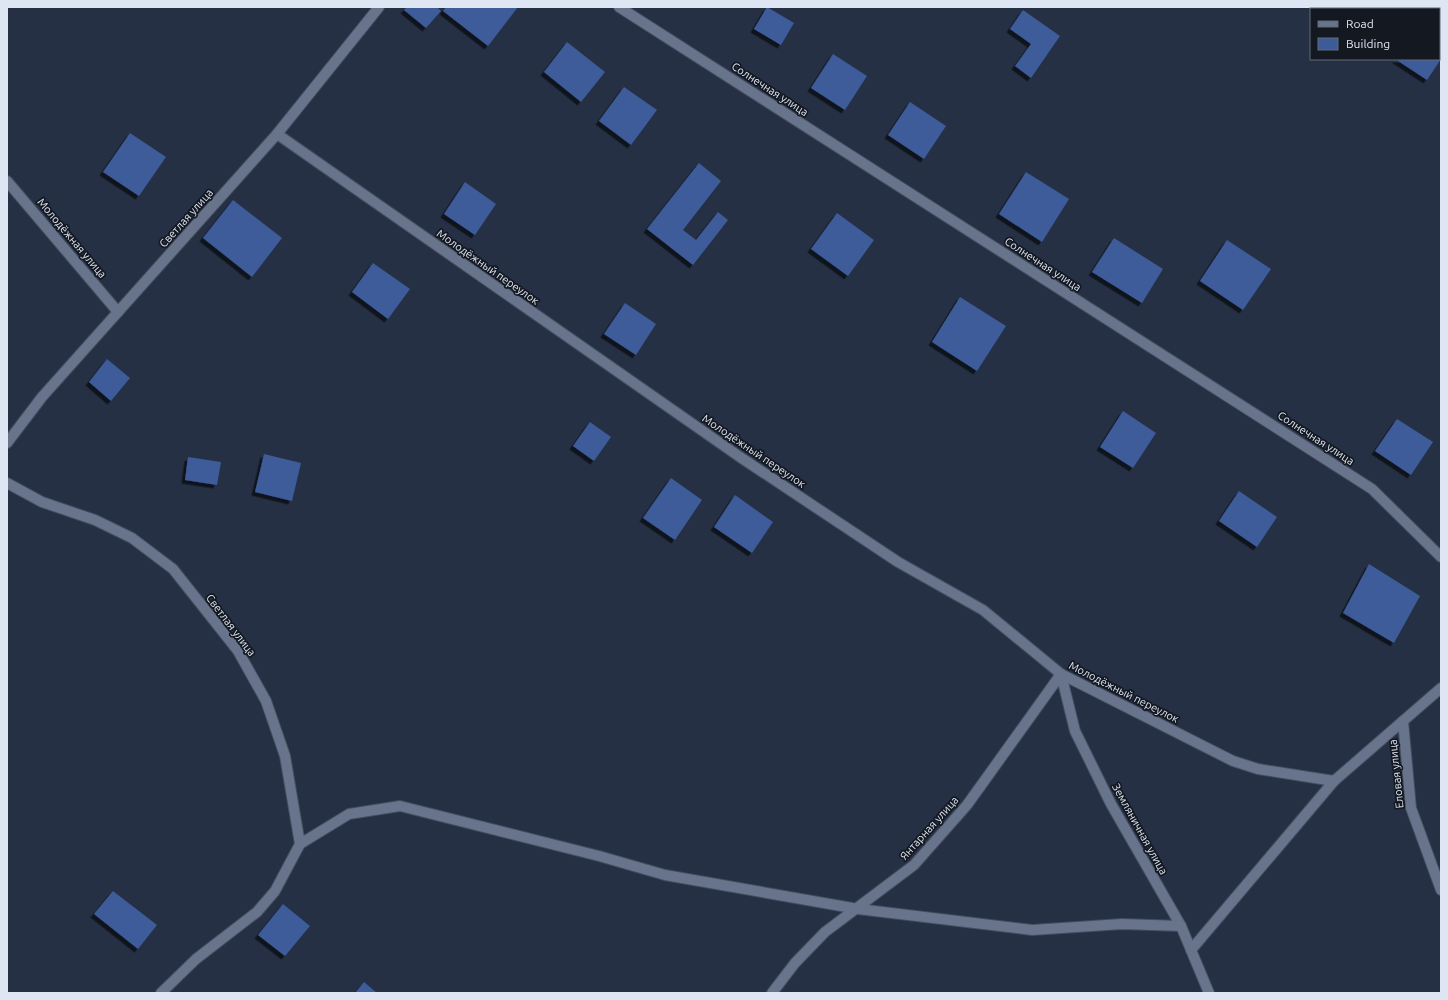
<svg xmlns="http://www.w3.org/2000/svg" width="1448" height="1000" font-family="Ubuntu,sans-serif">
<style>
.building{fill:#3c5b99;filter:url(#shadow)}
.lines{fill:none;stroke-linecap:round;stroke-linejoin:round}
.street-casing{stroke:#444d5e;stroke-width:12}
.street{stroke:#67748b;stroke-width:10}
.labels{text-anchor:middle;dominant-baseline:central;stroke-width:3.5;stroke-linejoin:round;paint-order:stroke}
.street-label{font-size:11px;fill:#dfe6f3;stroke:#131821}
</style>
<defs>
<filter id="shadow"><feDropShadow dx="-3.5" dy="3.5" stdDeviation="0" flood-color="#0009"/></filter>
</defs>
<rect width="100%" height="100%" fill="#253044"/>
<g class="building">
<path d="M407,7H437L441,11L426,28L404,10Z"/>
<path d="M446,7H518L488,46L443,11Z"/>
<path d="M767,7L794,23L781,45L754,29Z"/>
<path d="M1023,10L1060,36L1031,78L1015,66L1031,44L1010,29Z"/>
<path d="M1439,41L1441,43V59L1427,80L1395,59H1439Z"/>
<path d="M567,42L605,72L581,102L544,72Z"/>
<path d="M833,54L867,76L845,110L811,88Z"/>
<path d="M624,87L657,110L631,145L599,121Z"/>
<path d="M910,102L946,126L924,159L888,135Z"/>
<path d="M130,133L166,157L139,196L103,172Z"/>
<path d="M699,163L721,181L683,230L696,240L718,212L728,220L693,265L647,229Z"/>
<path d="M1026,172L1069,199L1042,242L999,214Z"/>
<path d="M465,182L496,204L475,235L444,214Z"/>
<path d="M233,200L282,238L252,277L203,238Z"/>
<path d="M837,213L874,240L848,276L811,249Z"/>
<path d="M1114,238L1163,269L1142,303L1092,272Z"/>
<path d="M1227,240L1271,269L1243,310L1200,281Z"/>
<path d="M373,263L410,289L388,319L352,292Z"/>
<path d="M960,297L1006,326L977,371L932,342Z"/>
<path d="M625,303L656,324L636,355L604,334Z"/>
<path d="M107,359L130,378L111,401L89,382Z"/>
<path d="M1123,411L1156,433L1133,468L1100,447Z"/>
<path d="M1397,419L1433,442L1411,475L1375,451Z"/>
<path d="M590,422L611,437L594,461L573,446Z"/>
<path d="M264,454L301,463L292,501L255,492Z"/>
<path d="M188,457L221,462L217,485L185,480Z"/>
<path d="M671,478L702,500L675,540L643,518Z"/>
<path d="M1239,491L1277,517L1257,547L1219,521Z"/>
<path d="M735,495L773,522L752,553L714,527Z"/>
<path d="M1369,564L1420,596L1394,643L1343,613Z"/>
<path d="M113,891L157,925L138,949L94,914Z"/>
<path d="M283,904L310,926L285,956L258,935Z"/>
<path d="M364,982L377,993H355Z"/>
</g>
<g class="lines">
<g class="street-casing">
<g id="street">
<path d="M619,7L1372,489L1441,557"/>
<path d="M277,134L740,457L898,562L983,610L1061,674L1233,761L1258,769L1334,781L1441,688"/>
<path d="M7,181L118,312"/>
<path d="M7,443L42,397L277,134L379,7"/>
<path d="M7,483L42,502L95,520L132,538L173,569L238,651L266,701L285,756L300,844L275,891L257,912L196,959L161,993"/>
<path d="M1061,674L1075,731L1111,804L1181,926L1209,993"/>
<path d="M1403,721L1411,808L1441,890"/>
<path d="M300,844L349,814L400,806L599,856L665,875L858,909L1032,930L1122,924L1181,926"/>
<path d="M1191,950L1334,781"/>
<path d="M772,993L795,963L825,932L914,865L967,805L1061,674"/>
</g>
</g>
<use href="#street" class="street"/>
</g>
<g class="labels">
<g class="street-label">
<text transform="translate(770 89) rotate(33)">Солнечная улица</text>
<text transform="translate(186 218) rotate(-48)">Светлая улица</text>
<text transform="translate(72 238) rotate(50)">Молодёжная улица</text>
<text transform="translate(1043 264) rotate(33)">Солнечная улица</text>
<text transform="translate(488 267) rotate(35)">Молодёжный переулок</text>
<text transform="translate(1316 438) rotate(33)">Солнечная улица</text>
<text transform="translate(754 451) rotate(34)">Молодёжный переулок</text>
<text transform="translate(231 625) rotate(53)">Светлая улица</text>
<text transform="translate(1124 692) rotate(27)">Молодёжный переулок</text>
<text transform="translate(1396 774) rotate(-96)">Еловая улица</text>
<text transform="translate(929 828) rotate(-48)">Янтарная улица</text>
<text transform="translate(1140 829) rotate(61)">Земляничная улица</text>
</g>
</g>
<rect width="1448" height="1000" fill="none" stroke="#dfe6f3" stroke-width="16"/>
<rect x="1310" y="8" width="130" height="52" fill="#131821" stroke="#656a75"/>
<rect x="1318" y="21" width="20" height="6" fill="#67748b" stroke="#656a75"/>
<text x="1346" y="28" font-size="12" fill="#dfe6f3">Road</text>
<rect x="1318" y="38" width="20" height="12" fill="#3c5b99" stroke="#656a75"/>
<text x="1346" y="48" font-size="12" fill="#dfe6f3">Building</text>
</svg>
